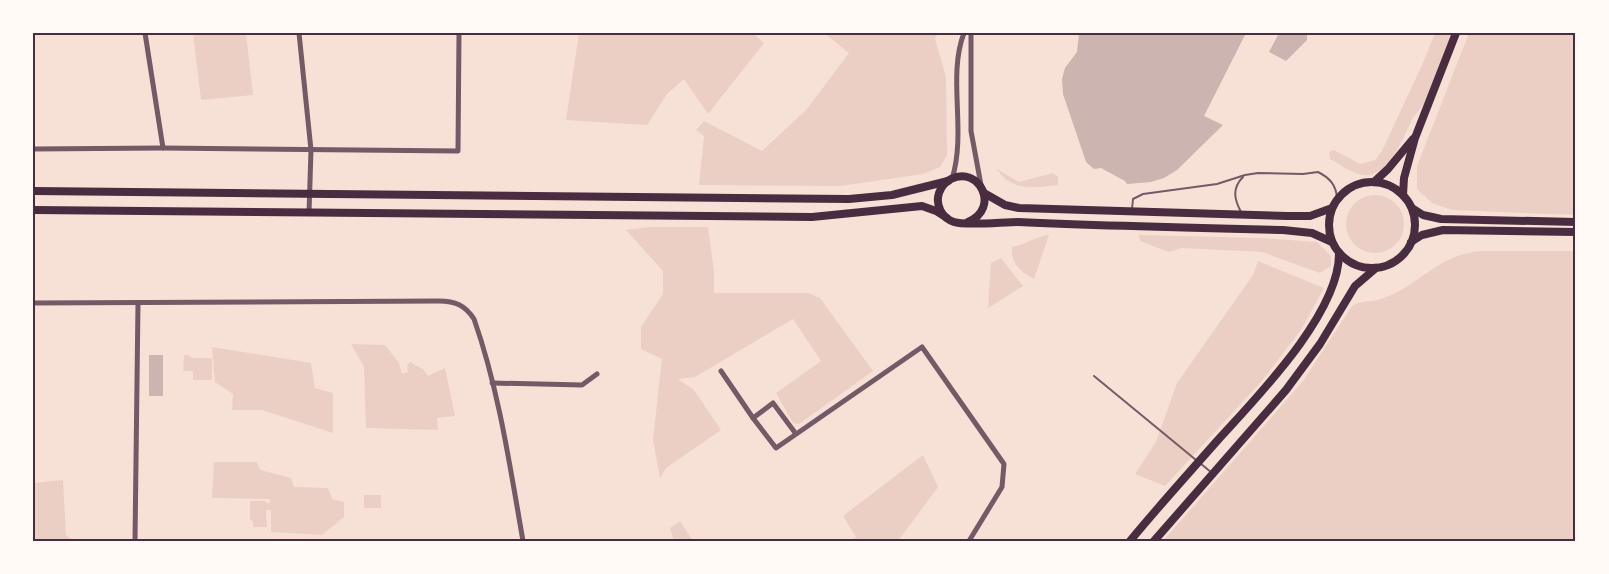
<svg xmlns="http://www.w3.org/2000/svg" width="1609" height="574" font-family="Georgia,serif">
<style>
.green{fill:#ebcfc5}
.building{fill:#ccb4b1}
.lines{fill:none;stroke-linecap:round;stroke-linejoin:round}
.service{stroke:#755966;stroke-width:2}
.minor{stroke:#755966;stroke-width:5}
.secondary{stroke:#4a2c40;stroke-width:8}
.neatline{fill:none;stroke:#4a2c40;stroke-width:2}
</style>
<rect width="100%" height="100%" fill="#f7e1d7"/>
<g class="green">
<path d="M193,33H246L253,95L201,100Z"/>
<path d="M579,33H753L764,43L708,114L684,79L667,94L647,125L566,120Z"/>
<path d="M824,33H938L935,39L946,77L947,155L940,167L923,174L841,186L699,185L704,136L696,130L704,121L762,151L807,109L849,53Z"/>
<path d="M1435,33H1452C1444,56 1436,81 1424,103C1421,108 1417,113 1413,118C1404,135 1391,172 1369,175C1356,177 1341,165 1330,159L1329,152L1334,150L1360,164L1375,160L1382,151L1422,65Z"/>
<path d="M1469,33H1576V215L1452,210L1432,203L1417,189V166Z"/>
<path d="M997,169L1019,182L1053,173L1058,177V185C1034,188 1011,192 997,169Z"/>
<circle cx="1375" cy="224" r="29"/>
<path d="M650,227H708L714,271V293H808L820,298L873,371L799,424L793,423L776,393L821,361L793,319L695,377L678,379L694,390L721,430L666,468L660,479L653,439L662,359L641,349V327L663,294V271L626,230Z"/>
<path d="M1049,235L1034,279C1021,272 1010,263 1012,247C1025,245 1036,236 1049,235Z"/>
<path d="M1139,235L1263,238L1317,242L1331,256V266L1320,273L1262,252L1182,248L1169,252L1140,241Z"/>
<path d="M1481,251H1576V541H1163L1303,381L1352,306C1363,299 1372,303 1384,298C1421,284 1437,255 1481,251Z"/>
<path d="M1001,258L1023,286L988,308L991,263Z"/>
<path d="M1258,261L1324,288L1301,330L1261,382L1165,486L1135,474L1156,442L1177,383L1253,275Z"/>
<path d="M351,344L385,345L399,363L402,374L408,372L407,366L410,362L423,369L428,376L445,368L455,416L437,418L438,430L366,428L364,367Z"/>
<path d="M212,347L311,363L315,388L333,393V433L262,410H232L233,394L215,382Z"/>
<path d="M184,355H189L191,358H212V380H193V371H183Z"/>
<path d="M923,455L938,487L898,541H851L856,537L843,516Z"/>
<path d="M214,462H257L260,470L291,478L294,487L328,488L332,499L344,502V517L322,535L271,532V510H266L267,527H253V522L250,519V501H266V503H270V499L212,498Z"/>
<path d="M63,480L66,535L74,541H33V483Z"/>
<rect x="364" y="495" width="17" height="13"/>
<path d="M680,521L693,541H674L670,528Z"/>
</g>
<g class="building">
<path d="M1079,33H1246L1204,116L1223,125L1177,170L1164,178L1151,182L1127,184L1125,181L1101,168L1094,169L1086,162L1063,94L1062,79L1065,68L1077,52Z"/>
<path d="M1279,33H1307V40L1286,61L1269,52Z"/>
<rect x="149" y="355" width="14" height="41"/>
</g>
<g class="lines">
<g class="service">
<path d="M1132,209L1133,199L1143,194L1217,184L1245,175L1258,173L1303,174L1318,172C1330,178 1336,185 1337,198"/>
<path d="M1241,212C1234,199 1232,188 1243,177"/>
<path d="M1094,376L1196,460"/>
<path d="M1200,463L1212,473"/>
</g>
<g class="minor">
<path d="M145,33L163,148"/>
<path d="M299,33L311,150L309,213"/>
<path d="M971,33V131L981,185"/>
<path d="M33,149L163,148L458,151L459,33"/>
<path d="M952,179C967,131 947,77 964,33"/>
<path d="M33,303L439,301C455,301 465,305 474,319C499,390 510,467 523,541"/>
<path d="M721,371L753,418"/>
<path d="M492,383L582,385L597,374"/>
<path d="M796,434L773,403L753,418L776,448L922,347L1004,464L1002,487L969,541"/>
<path d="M135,541L138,303"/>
</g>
<g class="secondary">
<circle cx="1372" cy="225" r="43"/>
<path d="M1374,182L1388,169L1413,139"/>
<path d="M33,191L849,199L892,195L948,181"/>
<path d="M984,193L1005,205L1019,208L1287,216H1310L1332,208"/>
<path d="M1403,195L1404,178L1415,138L1456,33"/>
<path d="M1412,208L1423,215L1441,219L1576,222"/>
<path d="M33,210L812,217L922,206L936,211L947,218"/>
<path d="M968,222C1001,208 979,165 951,179C946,181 941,187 939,193C935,205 942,218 954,222C965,226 1003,222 1018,222C1106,226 1195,228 1283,230L1312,233L1332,242"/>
<path d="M1411,242L1422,235L1443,230L1576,232"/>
<path d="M1130,541C1158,507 1188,474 1217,441C1256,398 1340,313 1339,253"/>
<path d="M1154,541L1286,390L1320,344L1355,286L1376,268"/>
</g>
</g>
<rect width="1609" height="574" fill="none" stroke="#fffaf5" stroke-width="69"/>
<rect x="34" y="34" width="1540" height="506" class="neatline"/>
</svg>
